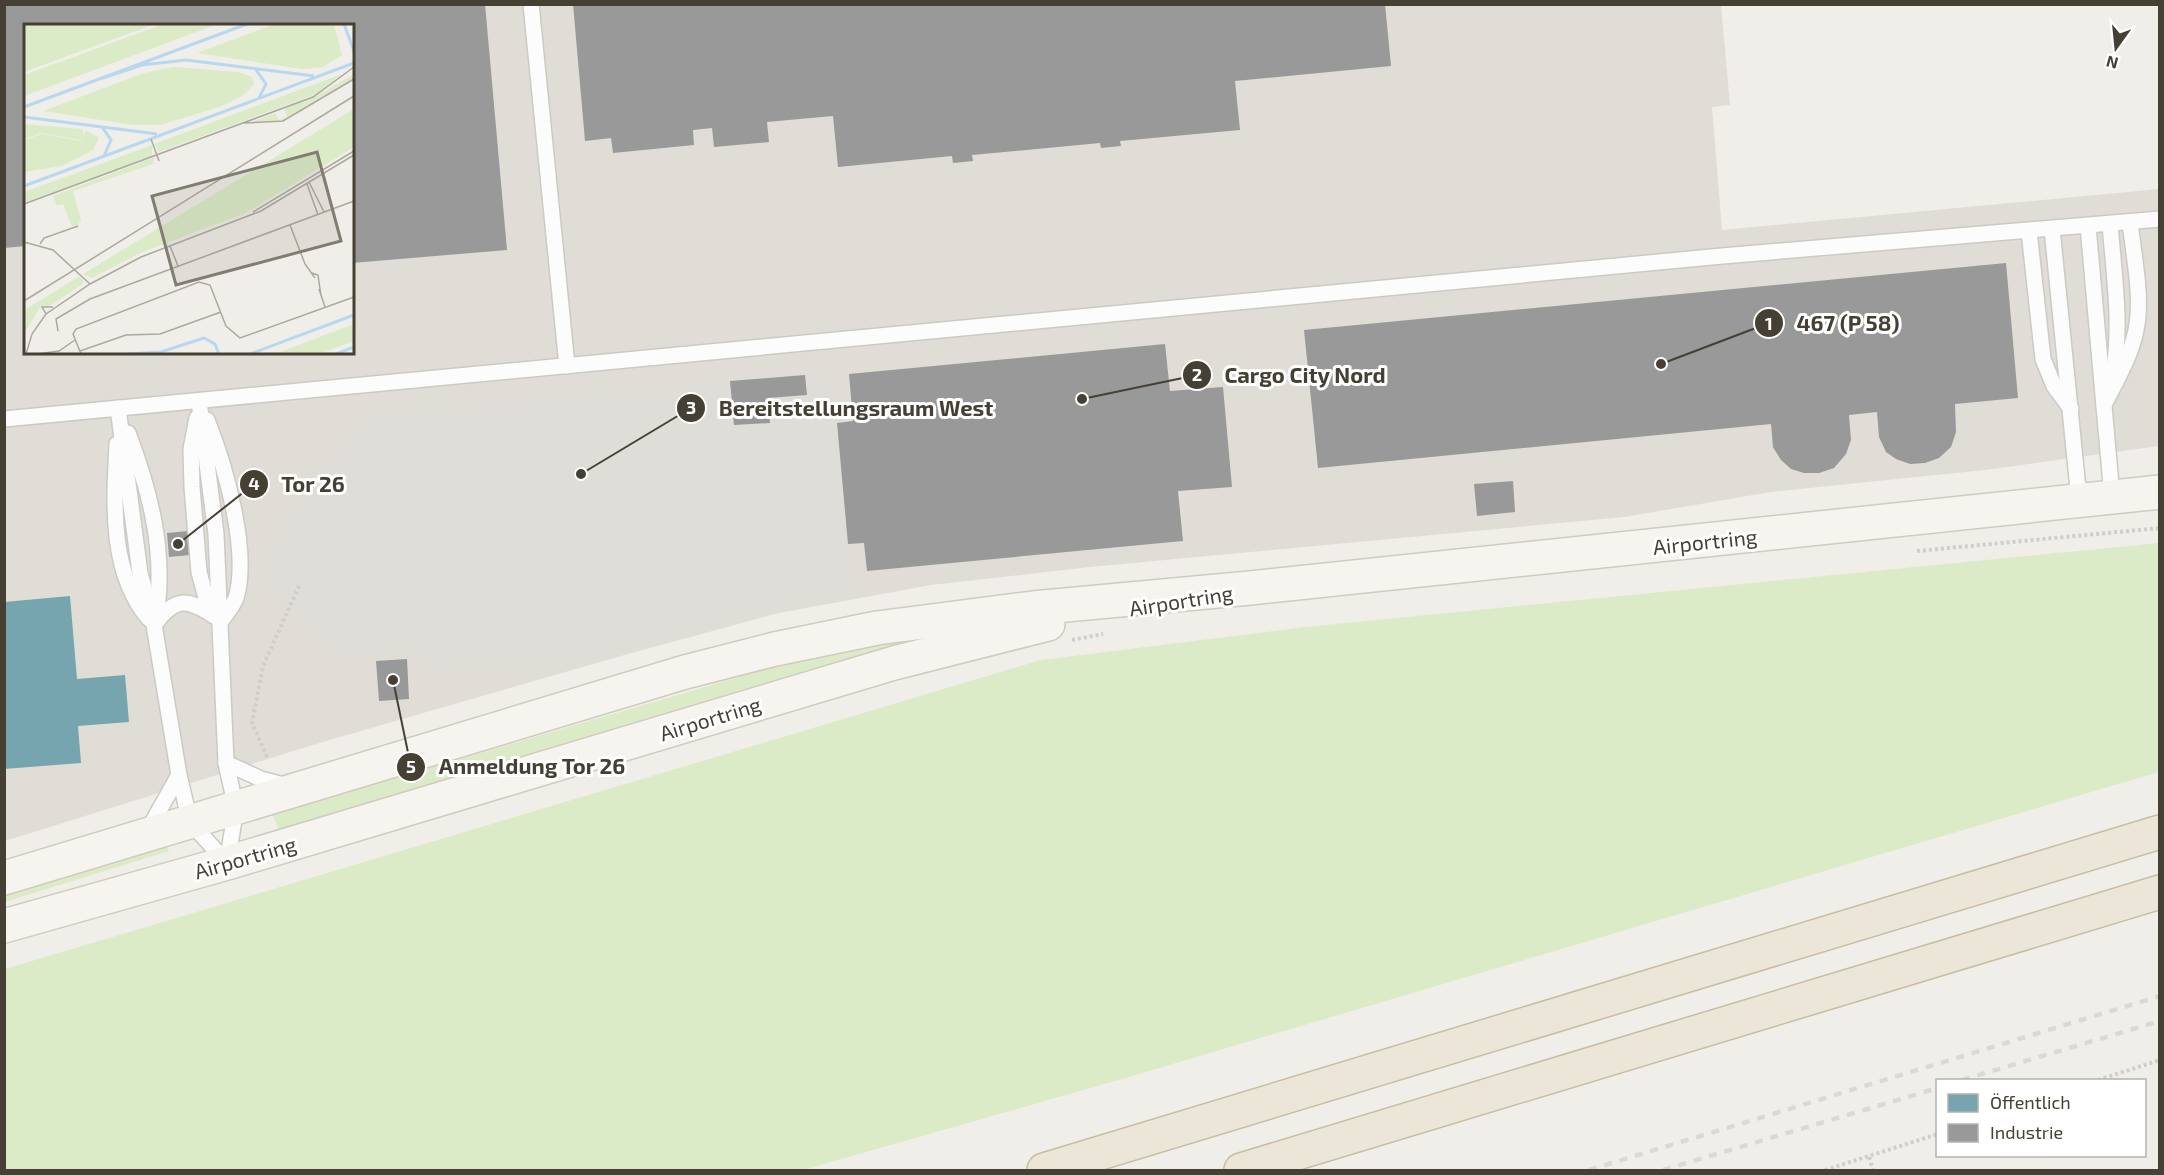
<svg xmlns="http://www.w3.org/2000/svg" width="2164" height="1175" font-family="'Exo 2',sans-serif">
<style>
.industrial{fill:#e0ddd6;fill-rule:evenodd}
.green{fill:#dcebc7}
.parking{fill:#dfddd8}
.public{fill:#76a5af}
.industry{fill:#999}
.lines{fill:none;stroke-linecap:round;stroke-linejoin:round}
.lane-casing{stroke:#cccac4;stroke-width:18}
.secondary-casing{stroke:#d0cbbf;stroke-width:36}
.highway-casing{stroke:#c9bca3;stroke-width:36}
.path{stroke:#d1cec9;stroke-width:4;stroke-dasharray:3 3;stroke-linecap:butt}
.lane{stroke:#fdfcfc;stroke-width:15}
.secondary{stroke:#f6f4ee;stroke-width:33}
.highway{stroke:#ece6d8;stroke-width:33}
.rail{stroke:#d9d9d8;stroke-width:4.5;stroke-dasharray:8 8;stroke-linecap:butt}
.labels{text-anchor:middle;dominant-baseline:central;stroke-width:6;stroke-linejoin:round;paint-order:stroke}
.street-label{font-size:21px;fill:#464034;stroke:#fff}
.inset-river{fill:none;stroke:#b7d8f0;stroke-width:3}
.inset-road{fill:none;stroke:#aca8a0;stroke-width:1.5}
.view{fill:#827d73;fill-opacity:0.15;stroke:#827d73;stroke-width:3}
.inset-edge{fill:none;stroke:#464034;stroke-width:3}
.leader{fill:none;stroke:#464034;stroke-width:2}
.callout-dot{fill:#464034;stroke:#fff;stroke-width:2}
.mark-label{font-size:18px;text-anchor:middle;font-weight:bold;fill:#fff}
.callout-label{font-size:22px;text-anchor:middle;font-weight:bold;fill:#464034;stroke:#fff;stroke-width:6;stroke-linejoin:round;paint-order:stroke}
</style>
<rect width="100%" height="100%" fill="#f0eee8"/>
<path class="industrial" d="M5,5H1721L1730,105L1712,107L1722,230L2159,189V446L1985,470L1771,492L1624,517L1090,567L931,585L779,613L628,654L316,744L5,841ZM26,26H352V352H26Z"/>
<g class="green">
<path d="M2159,543V772L1122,1079L803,1170H5V969L1041,660L1305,627Z"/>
<path d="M948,633L818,667L279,830L272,814L814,655Z"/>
<path d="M167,846L169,851L5,902V895Z"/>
</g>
<path class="parking" d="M832,371L852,590L593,657L422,673L421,652L332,657L289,609L256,583L280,526L372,412Z"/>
<path class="public" d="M70,596L77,679L125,675L129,722L78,726L81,763L4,769V602Z"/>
<g class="industry">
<path d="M4,4H485L507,250L352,263V26H26V246L4,248Z"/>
<path d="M573,4H1385L1391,66L1235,81L1240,130L1120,141L1121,146L1101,148L1100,143L972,155L973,161L953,163L952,156L838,167L833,116L767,122L769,142L714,147L712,128L693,130L694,145L613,153L611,138L585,141Z"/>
<path d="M2006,263L2018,398L1955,404L1956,432L1951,447L1939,458L1925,463L1910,464L1896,459L1886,452L1879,437L1877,412L1849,415L1851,440L1846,454L1834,468L1819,473H1804L1791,469L1781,460L1773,447L1771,424L1318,468L1304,330Z"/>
<path d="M1165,344L1170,391L1223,387L1232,487L1178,491L1183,541L867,571L864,543L848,544L837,423L853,421L849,374Z"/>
<path d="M805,375L807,395L768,398L770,423L734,425L730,381Z"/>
<path d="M1513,481L1515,512L1477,516L1474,484Z"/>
<path d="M188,531L190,555L169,557L167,533Z"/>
<path d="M407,659L409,699L379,701L376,661Z"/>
</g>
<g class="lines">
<g class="lane-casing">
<g id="lane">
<path d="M531,4L567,366"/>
<path d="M2110,224C2114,275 2122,326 2113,376"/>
<path d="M2088,226L2112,496"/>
<path d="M2052,229L2079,499"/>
<path d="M2029,231L2043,359L2054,386L2071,409"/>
<path d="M199,401L216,534L226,763L236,808L227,863"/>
<path d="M2104,405C2117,379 2133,353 2137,324C2142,295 2133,251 2130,222"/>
<path d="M118,408L140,573L154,625L179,775L190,822L227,863"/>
<path d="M197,418L191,449L192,487L199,572L206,598L221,621"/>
<path d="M4,419L1722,256L2160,219"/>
<path d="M207,420C225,465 250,551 236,598C233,606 226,614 221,621"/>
<path d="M128,433C151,493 167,557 155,621"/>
<path d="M117,444C114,503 109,572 149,619"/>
<path d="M155,624C175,597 187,598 214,616"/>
<path d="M226,763L261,779L287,786"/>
<path d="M148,830L179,775"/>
</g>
</g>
<g class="secondary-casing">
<g id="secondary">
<path d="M4,878L685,672L775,649L877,628L1033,608L1250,588L2160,492"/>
<path d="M4,926L227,863L894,663L1048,624"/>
</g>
</g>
<g class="highway-casing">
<g id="highway">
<path d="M1044,1170L2160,832"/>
<path d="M1241,1170L2160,892"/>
</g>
</g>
<g class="path">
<path d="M1917,551L2160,528"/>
<path d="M1072,640L1103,634"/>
<path d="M267,757L252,723L263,666L299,586"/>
<path d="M2098,1080L2160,1060"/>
<path d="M1869,1157L1873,1170"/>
<path d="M1825,1170L1938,1134"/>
</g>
<use href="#lane" class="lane"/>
<use href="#secondary" class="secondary"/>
<use href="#highway" class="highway"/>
<g class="rail">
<path d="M1962,1080L2160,1021"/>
<path d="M1589,1170L2160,996"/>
<path d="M1663,1170L1938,1088"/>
</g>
</g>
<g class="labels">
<g class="street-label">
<text transform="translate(1705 541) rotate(-6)">Airportring</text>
<text transform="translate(1181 600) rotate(-9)">Airportring</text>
<text transform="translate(710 718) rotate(-17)">Airportring</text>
<text transform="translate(245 857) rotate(-16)">Airportring</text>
</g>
</g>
<g transform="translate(24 24)">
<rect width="330" height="330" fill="#f0eee8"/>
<path d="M0,0H131L0,48ZM140,0H194L0,72V51ZM251,0H310L318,31L299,43L278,45L173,29ZM149,43L215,48L228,53L230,61L218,72L196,83L136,101H109L19,87L120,49ZM318,50L292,70L135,128L130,120ZM330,50V54L259,96L227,98L251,89L255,96L263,93L260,85L294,71ZM330,85V123L224,188L116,229L68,254L59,250ZM0,100L58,105L60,113L57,116L17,109L0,115ZM62,106L75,114L69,126L38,142L0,148V116L17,110L57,117ZM128,121V132L0,179V168ZM131,133L129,140L49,167L57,196L54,201L48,202L39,180L33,182L29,172L0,183ZM56,252L60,259L26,282H17L0,310V286ZM330,300V317L295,330H251Z" fill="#dcebc7"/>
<path class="inset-river" d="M320,0L330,27M232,46L242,60L235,74M79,54L118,41L162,36L290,52M0,83L223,0M0,93L133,110M78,103L87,116L80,132M0,162L330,39M103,330L137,328L180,314L191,320L195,330M226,330L330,291M312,330L330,323"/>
<path class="inset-road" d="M220,99L259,97L330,55M127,115L135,137M285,158L300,188M283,160L294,191M0,180L289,73L330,43M229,188L330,127M266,201L281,240L291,254M0,218L29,226L66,260M16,220L20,214L54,202M146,222L154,242M288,249L294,251L297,272M295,265L301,283M0,277L330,72M22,290L18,283H29M34,307L32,295L66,275L330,177M56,327L102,311L136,310L197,288M2,330L8,310L22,290L66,260L117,233L237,187L330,131M13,330L35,327L51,316M57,330L49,310L52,305L175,258L186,261L202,302L216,314L330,273"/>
<path class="view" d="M293,128L317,217L152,261L128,172Z"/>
<rect width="330" height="330" class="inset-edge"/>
</g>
<path class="leader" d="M1661 364L1769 323M1082 399L1197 375M581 474L691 408M178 544L254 484M393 680L411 767"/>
<g class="callout-dot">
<circle cx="1661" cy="364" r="6"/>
<circle cx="1082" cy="399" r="6"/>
<circle cx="581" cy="474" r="6"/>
<circle cx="178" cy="544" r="6"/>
<circle cx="393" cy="680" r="6"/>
<circle cx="1769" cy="323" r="15"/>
<circle cx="1197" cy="375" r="15"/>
<circle cx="691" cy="408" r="15"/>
<circle cx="254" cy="484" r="15"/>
<circle cx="411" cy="767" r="15"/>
</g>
<g class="mark-label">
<text x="1769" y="330">1</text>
<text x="1197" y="381">2</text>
<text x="691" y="414">3</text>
<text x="254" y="490">4</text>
<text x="411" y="773">5</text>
</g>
<g class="callout-label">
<text x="1848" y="331">467 (P 58)</text>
<text x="1305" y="383">Cargo City Nord</text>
<text x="856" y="416">Bereitstellungsraum West</text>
<text x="313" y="492">Tor 26</text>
<text x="532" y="774">Anmeldung Tor 26</text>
</g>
<rect width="2164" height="1175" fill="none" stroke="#464034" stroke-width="12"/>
<rect x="1936" y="1079" width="210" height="78" fill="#ffffff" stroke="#b5b3ae" stroke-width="1.5"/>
<rect x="1948" y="1094" width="30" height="18" fill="#76a5af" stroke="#b5b3ae" stroke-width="1.5"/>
<text x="1990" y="1109" font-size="18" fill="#464034">Öffentlich</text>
<rect x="1948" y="1124" width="30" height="18" fill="#999999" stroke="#b5b3ae" stroke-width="1.5"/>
<text x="1990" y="1139" font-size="18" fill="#464034">Industrie</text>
<g transform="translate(2116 48) rotate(195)" stroke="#ffffff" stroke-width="4.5" paint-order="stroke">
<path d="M0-4.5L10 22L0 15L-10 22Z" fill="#464034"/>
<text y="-9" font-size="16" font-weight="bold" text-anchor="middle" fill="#464034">N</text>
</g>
</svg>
